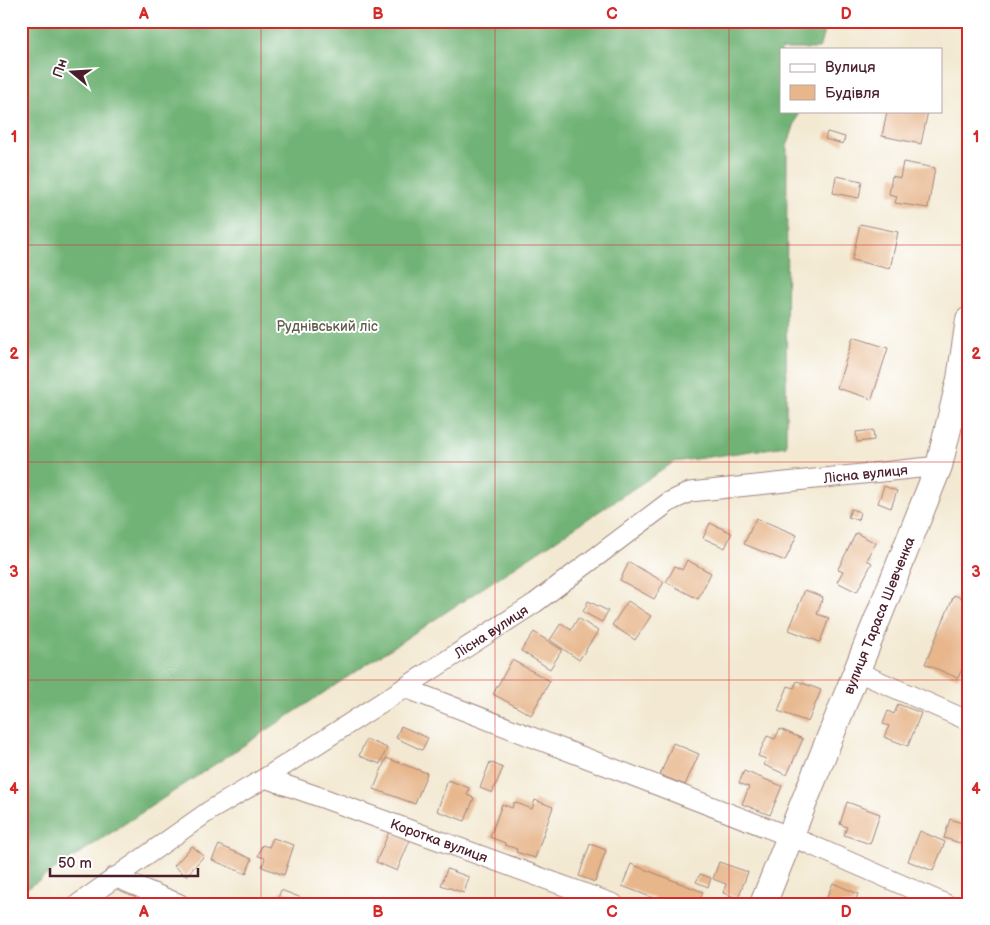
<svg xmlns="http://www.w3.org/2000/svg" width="990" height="925" font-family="'Balsamiq Sans',sans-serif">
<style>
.forest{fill:#71b376;stroke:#5e6950}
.building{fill:#e7b68b}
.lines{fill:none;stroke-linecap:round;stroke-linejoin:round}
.street-casing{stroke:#9e847e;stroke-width:21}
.secondary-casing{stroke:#9e847e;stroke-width:28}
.street{stroke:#fff;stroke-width:19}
.secondary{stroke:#fff;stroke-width:26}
.grid{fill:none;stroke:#d62828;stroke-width:1;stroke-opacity:0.55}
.labels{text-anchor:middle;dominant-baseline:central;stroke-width:4;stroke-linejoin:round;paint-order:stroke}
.park-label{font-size:14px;fill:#615d4c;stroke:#fff}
.street-label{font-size:14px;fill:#4a1f2b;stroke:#fff}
.neatline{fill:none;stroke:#d62828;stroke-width:2}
.grid-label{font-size:16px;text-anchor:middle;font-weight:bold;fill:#d62828}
</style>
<rect width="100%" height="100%" fill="#fff"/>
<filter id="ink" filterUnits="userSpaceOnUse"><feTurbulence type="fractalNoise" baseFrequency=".02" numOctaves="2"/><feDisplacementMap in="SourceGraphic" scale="10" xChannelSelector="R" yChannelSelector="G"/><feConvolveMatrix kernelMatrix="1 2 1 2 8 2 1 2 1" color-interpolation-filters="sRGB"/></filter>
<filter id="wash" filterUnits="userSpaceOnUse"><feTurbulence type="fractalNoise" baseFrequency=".0096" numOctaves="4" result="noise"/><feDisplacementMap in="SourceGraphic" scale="20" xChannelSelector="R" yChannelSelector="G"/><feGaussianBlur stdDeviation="1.12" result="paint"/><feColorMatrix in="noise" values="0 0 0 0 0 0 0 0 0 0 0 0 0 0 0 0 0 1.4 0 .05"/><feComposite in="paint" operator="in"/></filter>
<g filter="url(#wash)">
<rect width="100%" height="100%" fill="#f3e9d2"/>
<path class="forest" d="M21,21H827L819,49H781V111H799L787,147L786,446L674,462L21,892Z"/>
<g id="blocks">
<g class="building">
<path d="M892,21H926V28L892,26Z"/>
<path d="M887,111H928L921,144L882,136Z"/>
<path d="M827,132L845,137L843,144L825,139Z"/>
<path d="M903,162L935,168L928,208L895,203L897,196L889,194L892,176L900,178Z"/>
<path d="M836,176L862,181L859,198L833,193Z"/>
<path d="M860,224L898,232L890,269L852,260Z"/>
<path d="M853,337L888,348L872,399L837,388Z"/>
<path d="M873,430L874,440L857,442L856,432Z"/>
<path d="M884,486L897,491L891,508L878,503Z"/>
<path d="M851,509L860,512L858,520L848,517Z"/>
<path d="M756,518L797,535L785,561L744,544Z"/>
<path d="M710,523L732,533L725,548L703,538Z"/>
<path d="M856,533L876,543L867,560L872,563L857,592L837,582L843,571L838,569Z"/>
<path d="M687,560L711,573L698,599L666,582L675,566L682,570Z"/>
<path d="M629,562L664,582L654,599L620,580Z"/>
<path d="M805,590L823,597L817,614L829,618L820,642L789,630Z"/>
<path d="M954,595L969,601V653L958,678L925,664Z"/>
<path d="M588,601L608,611L602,622L583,612Z"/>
<path d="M628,601L651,616L635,640L612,625Z"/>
<path d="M578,618L598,631L579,660L550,640L561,623L571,630Z"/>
<path d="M534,632L562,650L550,669L521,651Z"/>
<path d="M512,660L550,681L531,715L493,694Z"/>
<path d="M797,681L821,690L808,722L778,711L788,686L794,688Z"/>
<path d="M898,704L921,713L908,746L884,737L889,726L883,724L888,711L894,714Z"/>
<path d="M401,726L428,738L422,750L396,738Z"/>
<path d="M780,729L803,739L787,775L764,765L766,759L758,756L767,736L775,739Z"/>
<path d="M366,739L387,748L380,764L359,756Z"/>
<path d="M673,743L699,754L685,785L660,775Z"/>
<path d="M386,758L427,773L415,804L374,789Z"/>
<path d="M490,762L503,768L492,793L480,788Z"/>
<path d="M744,771L782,786L770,815L742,804L749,787L739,783Z"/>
<path d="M448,780L469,788L467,795L474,798L465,821L437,811Z"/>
<path d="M535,800L553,807L535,858L516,852L517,849L505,845V843L490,837L502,804L512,808L514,802L532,809Z"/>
<path d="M847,802L880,814L870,844L844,835L847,827L840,824Z"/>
<path d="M950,819L967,825L960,843L944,838Z"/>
<path d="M968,824H969V846L962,844Z"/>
<path d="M920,831L945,842L933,871L908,861Z"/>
<path d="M389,832L410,840L397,871L376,862Z"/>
<path d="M273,838L294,845L284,875L262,867L265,858L258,856L262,845L269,847Z"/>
<path d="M590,844L606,850L595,882L579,876Z"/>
<path d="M219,845L252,859L246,874L212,860Z"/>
<path d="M192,846L204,856L186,876L174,866Z"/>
<path d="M719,862L748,872L738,898L723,893L726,884L713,879Z"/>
<path d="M631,864L703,892L698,904H669L622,886Z"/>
<path d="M447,869L469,877L464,893L441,885Z"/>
<path d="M700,874L711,878L708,887L696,882Z"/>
<path d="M833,883L858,894L854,904H824Z"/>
<path d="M281,890L317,904H276Z"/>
</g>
</g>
</g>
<g filter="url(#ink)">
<use href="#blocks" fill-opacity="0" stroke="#9e847e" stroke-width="1"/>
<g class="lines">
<g class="street-casing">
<g id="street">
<path d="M858,672L969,721"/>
<path d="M405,688L809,844L946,904"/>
<path id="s1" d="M265,778L317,796L614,904"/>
<path d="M114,877L180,904"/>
<path id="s2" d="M78,904L209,811L265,778L535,603L669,502L690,492L939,466"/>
</g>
</g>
<g class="secondary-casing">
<g id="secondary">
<path id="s3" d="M763,904L939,466L960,379L969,320"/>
</g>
</g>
<use href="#street" class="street"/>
<use href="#secondary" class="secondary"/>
</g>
</g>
<path class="grid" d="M261,21V904M495,21V904M729,21V904M21,245H969M21,462H969M21,680H969"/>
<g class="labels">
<g class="park-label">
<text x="327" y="326">Руднівський ліс</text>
</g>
<g class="street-label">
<text stroke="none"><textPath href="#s2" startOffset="915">Лісна вулиця</textPath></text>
<text stroke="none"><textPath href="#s3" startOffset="311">вулиця Тараса Шевченка</textPath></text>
<text stroke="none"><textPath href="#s2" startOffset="495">Лісна вулиця</textPath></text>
<text stroke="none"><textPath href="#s1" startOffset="185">Коротка вулиця</textPath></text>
</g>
</g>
<rect width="990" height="925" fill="none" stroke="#fff" stroke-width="55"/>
<rect x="780" y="48" width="162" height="65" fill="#ffffff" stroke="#b7a5aa"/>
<rect x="790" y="64" width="25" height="8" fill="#ffffff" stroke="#b7a5aa"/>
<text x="825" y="72" font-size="15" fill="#4a1f2b">Вулиця</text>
<rect x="790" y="85" width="25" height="15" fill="#e7b68b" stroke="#b7a5aa"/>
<text x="825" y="98" font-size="15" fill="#4a1f2b">Будівля</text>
<g transform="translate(72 72) rotate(288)" stroke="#ffffff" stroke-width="4" paint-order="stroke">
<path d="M0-4L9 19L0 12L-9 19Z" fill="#4a1f2b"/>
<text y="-8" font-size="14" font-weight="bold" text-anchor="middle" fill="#4a1f2b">Пн</text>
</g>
<path d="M50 868v8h148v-8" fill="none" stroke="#4a1f2b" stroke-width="2.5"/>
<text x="58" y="868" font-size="15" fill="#4a1f2b" stroke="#ffffff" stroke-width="4" paint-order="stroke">50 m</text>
<rect x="28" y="28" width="934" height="870" class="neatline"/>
<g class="grid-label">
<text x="144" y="19">A</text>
<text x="378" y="19">B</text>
<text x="612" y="19">C</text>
<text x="846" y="19">D</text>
<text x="14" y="142">1</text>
<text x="976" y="142">1</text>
<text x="14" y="359">2</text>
<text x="976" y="359">2</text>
<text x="14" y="577">3</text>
<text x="976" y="577">3</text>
<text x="14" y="794">4</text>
<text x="976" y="794">4</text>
<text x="144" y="917">A</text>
<text x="378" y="917">B</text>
<text x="612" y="917">C</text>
<text x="846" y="917">D</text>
</g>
</svg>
